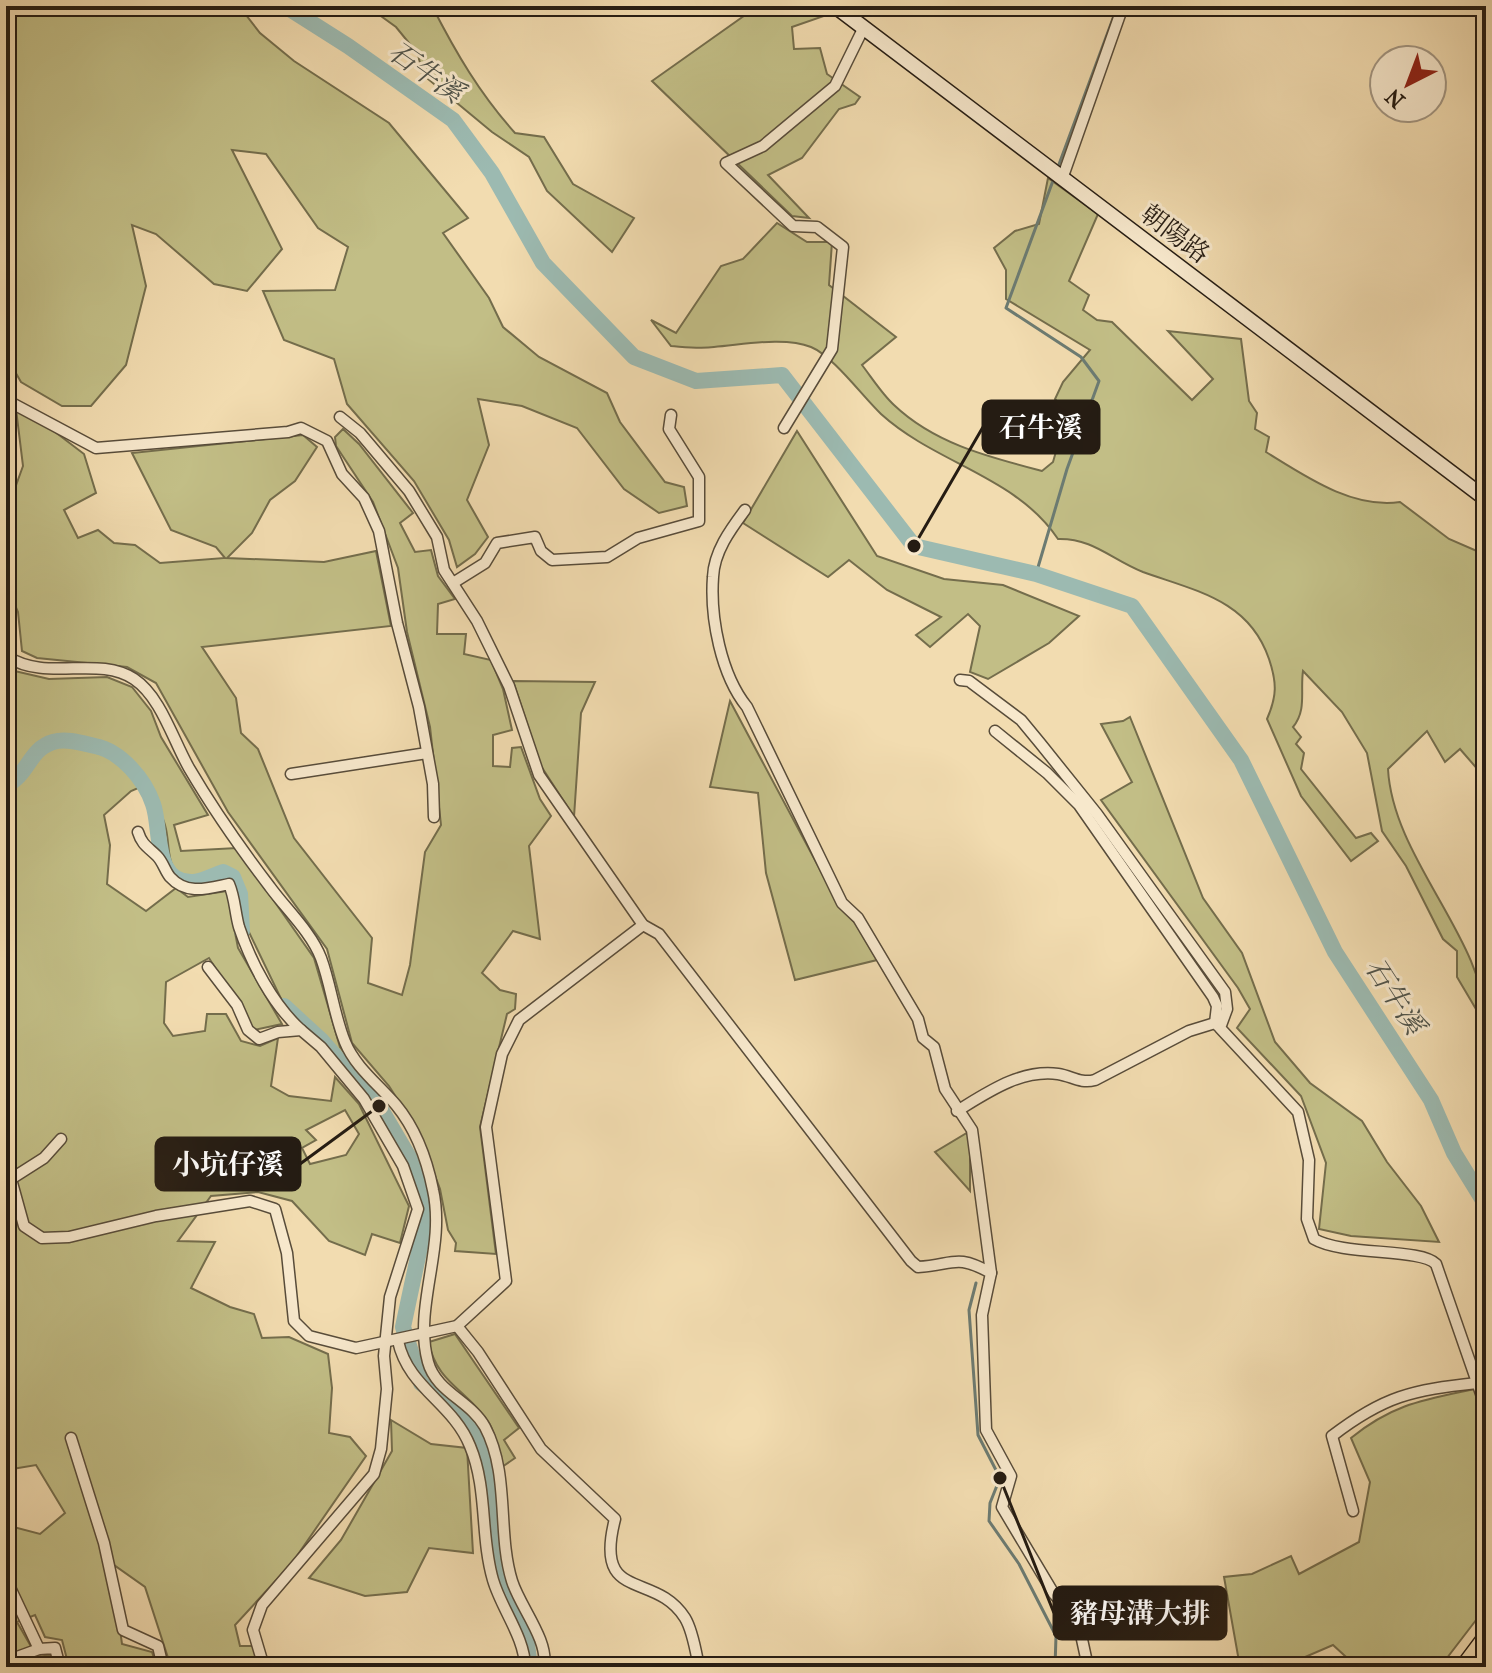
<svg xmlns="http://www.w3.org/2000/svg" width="1492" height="1673" font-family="'IM FELL French Canon','Noto Serif TC',serif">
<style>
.green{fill:#c2be86;stroke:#746d4c;stroke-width:2;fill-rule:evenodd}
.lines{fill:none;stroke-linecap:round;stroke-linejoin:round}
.stream{stroke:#6c7b72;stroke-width:3}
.river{stroke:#9cbab1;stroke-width:16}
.minor-casing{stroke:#584c3a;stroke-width:13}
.secondary-casing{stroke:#251c13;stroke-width:17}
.motorway-casing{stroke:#251c13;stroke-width:21}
.minor{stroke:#f7e8cc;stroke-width:10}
.secondary{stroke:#f7e8cc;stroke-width:14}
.motorway{stroke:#f2dcb0;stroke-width:18}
.labels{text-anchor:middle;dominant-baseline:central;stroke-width:6;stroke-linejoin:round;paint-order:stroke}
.street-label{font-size:26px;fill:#251c13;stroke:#f7e8cc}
.water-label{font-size:28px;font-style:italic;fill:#4f534a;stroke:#f7e8cc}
.leader{fill:none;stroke:#251c13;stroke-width:3}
.callout-dot{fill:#251c13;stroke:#f7e8cc;stroke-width:3}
.callout{fill:#251c13;stroke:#251c13;stroke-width:3}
.callout-label{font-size:28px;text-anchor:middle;font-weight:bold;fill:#fff}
</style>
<rect width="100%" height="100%" fill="#f2dcb0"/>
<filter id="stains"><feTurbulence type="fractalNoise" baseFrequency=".0025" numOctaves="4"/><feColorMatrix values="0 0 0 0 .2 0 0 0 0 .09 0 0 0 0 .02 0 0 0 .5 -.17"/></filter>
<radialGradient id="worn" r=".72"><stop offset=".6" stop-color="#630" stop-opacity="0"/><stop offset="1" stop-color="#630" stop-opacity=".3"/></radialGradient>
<g class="green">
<path d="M6,6H239L260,33L294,61L389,123L468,218L443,233L489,298L503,327L539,357L607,393L620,422L665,482L684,487L687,506L659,513L624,489L577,428L522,406L478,399L489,445L467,500L488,537L475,554L457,567L449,540L414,481L347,404L334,359L284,340L263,291L335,290L348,247L318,228L266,154L232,150L282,249L247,291L214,284L156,234L132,225L146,286L126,365L91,406H62L21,382L6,356Z"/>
<path d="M367,6H432C456,53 480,94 515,133L544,137L573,184L634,218L612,252L547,191L529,157L492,132L422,74L418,54L396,27Z"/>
<path d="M758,6H812L824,16L792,27L794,49L820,48L827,74L860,97L855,104L839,109L802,158L768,175L809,218L792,216L652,81Z"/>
<path d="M1048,178L1098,214L1069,281L1089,295L1083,310L1097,320L1112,322L1192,400L1213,379L1168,331L1241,339L1249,401L1257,413L1255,429L1269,437L1266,452C1305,476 1352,509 1400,502L1449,539L1486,555V779L1460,749L1445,762L1427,731L1388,769C1393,860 1486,939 1486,1026L1457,977V951L1443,939L1406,866L1382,831L1367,753L1342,712L1303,671C1300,691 1307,710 1293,727L1301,737L1296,744L1304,753L1301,769L1356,838L1371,833L1378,841L1351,861L1301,796L1267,719C1277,696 1277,683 1269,659C1249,600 1196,591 1143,572C1112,560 1093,538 1058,539C1016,476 936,464 881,414C863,397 833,356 811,347C784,336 742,345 714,347C700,349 685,347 671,346L651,320L676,333L721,266L743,259L777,223L807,242H832L829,285L896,337L862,365C872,378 882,394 894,405C935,444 989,457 1042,471L1053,462L1067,413L1055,399L1063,382L1090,350L1006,299V270L994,248L1015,231L1039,224Z"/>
<path d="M16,409L42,422L84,454L96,493L64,510L78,538L98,530L114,543L135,545L160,563L225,558L216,547L171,530L132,453L303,435L317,447L295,481L270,500L252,533L227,558L324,562L376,551L391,626L202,647L236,698L241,733L258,749L294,838L372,938L368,983L402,995L410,965L425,852L441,825L430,727L407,632L398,568L373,502L336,446L335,437L343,429L359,444L413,513L400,523L415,552L431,550L438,576L455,599L438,604L437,634H466L464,654L491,660L503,689L512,730L493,735V766L510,767L512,748L521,747L540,799L551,816L529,846L540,939L513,931L482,973L500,990L516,994L515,1009L507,1014L480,1127L496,1254L455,1251L456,1243L448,1230L440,1189L419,1133L389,1086L352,1043L327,949L228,812L156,683L127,667L37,658L22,651L18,612L6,585V513L23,466Z"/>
<path d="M797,431L877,556L944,579L1003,585L1079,616L1049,643L988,679L970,672L980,626L968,614L930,647L916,635L941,617L887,590L849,560L828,577L743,523Z"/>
<path d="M6,669L49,679L107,677L132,687L151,711L161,737L208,815L174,825L181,851L237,848L314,958L340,1047L358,1069L353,1075L285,1007L246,926L238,881L231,876L194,883C162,872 172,849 165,825C161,811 153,798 145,785L131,791L104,815L110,845L107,884L146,911L176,888L188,897L227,891L238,948L282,1024L254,1030L209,958L166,982L164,1023L173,1036L205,1031L207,1014H226L241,1041L260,1046L278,1038L271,1086L289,1096L331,1101L335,1077L359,1104L409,1206L400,1243L372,1234L365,1255L329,1241L292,1201L258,1192L211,1196L178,1241L215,1242L191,1288L230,1307L254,1314L262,1338L289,1337L328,1354L332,1388L329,1433L350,1437L366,1456L292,1563L235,1625L240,1646H254L259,1667H171L145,1587L111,1563L122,1644L152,1652L157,1667H69L62,1640L45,1637L35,1615L17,1622L37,1657L51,1655L54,1667H6V1525L40,1534L65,1513L36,1465L6,1470ZM345,1110L359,1134L346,1155L310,1164L302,1148L316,1140L306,1130Z"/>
<path d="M513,681L595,682L581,713L574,817L541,766Z"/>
<path d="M730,701L841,909L856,924L877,960L795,980L766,873L758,793L710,787Z"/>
<path d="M1130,717L1203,898L1242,953L1275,1042L1310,1083L1362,1121L1387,1162L1421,1206L1439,1242L1351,1236L1319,1229L1326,1163L1301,1096L1237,1028L1250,1009L1238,988L1101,800L1132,782L1101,724L1123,721Z"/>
<path d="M970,1131V1191L935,1152Z"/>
<path d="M455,1334L519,1428L504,1440L515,1458L502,1467C498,1454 497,1435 489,1423C470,1392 435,1382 429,1342Z"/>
<path d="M1475,1389L1486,1420V1607L1440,1667H1357L1333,1645L1282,1667H1240L1224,1577L1252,1574L1291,1556L1299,1574L1359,1542L1370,1482L1351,1438C1393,1404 1423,1400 1475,1389Z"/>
<path d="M391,1420L431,1444L467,1448L473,1553L429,1548L407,1592L365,1596L309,1578L341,1540L392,1451Z"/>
</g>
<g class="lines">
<g class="stream">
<path d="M1058,167L1115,13"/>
<path d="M1036,574L1067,469L1099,381L1081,357L1006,308L1054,178"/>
<path d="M976,1283L969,1310L978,1435L1000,1478L990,1503L989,1521L1019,1564L1056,1636L1055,1667"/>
</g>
<g class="river">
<path d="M285,6L348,46L453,120L492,173L543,263L634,357L696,381L782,375L914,546L1036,574L1132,606L1241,760L1335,952L1431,1100L1454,1153L1486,1205"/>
<path d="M6,785C28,776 29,749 53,742C66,738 82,743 95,746C121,751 145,780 153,804C162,828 152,885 194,882C203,881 214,875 223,872L233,877L240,894L242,931"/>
<path d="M284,1006L322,1041L379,1106L409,1157L423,1194L426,1219L403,1327L421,1383L452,1408L471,1429L484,1455L493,1549L501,1586L526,1636L530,1667"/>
</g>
<g class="minor-casing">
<g id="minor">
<path d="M1062,179L1123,6"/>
<path d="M6,400L96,448L288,432L301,428L327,441L342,474L364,498L379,531L397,623L419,707L433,784L434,817"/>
<path d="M6,415L10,467L6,475"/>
<path d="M340,417L360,433L409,491L437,537L444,570L477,621L509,686L539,775L643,925L659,934L911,1261L918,1267C954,1265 955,1253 991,1273L982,1315L986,1430L1011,1476L1002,1507L1054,1594L1078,1621L1088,1667"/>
<path d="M784,428L832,349L843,247L817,227L793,226L726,163L763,146L835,86L864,27"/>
<path d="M745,510C730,530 714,552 713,577C710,618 721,675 747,707L842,903L858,918L918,1019L923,1038L934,1047L945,1089L972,1130L991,1273"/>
<path d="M453,583L485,563L497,543L535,537L541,551L552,560L607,557L638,538L699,521V477L669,429L671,415"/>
<path d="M6,649L8,657C47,682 98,655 134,679C161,697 173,740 189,768C213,809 241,849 270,887C286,909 311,932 321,958C331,985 334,1015 345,1042C355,1067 379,1085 396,1105C415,1128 427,1160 433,1190C446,1248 413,1307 428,1362C436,1392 471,1401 485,1427C510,1474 497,1533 512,1581C520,1607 549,1640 544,1667"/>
<path d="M960,680L969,681L1021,720L1040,743L1097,814L1225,992L1227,1009L1220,1028L1298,1112L1309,1160L1307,1219L1314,1239C1343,1256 1421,1248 1436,1264L1486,1408"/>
<path d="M995,731L1047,773L1079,805L1213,997L1217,1006L1215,1023"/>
<path d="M291,774L427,753"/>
<path d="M138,832C142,845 148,847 157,856C163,862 165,871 170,877C187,896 209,888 229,884C235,898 235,913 239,927C251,963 273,1005 301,1030"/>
<path d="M208,967L237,1005L248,1030L259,1039L278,1032L301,1030L321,1047L364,1099L403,1166L418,1209L390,1297L384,1356L387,1389L381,1449L374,1474L262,1605L253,1630L264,1667"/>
<path d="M957,1111C988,1092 1021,1069 1058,1074C1072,1076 1080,1084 1095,1080L1189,1031L1215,1023L1218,1026"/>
<path d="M61,1139L44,1158L11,1179L24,1226L42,1238L69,1237L156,1216L250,1201L275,1209L287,1253L294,1321L309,1336L356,1348L457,1326L506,1281L486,1127L502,1054L519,1020L643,925"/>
<path d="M457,1326L478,1352L541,1449L615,1519C593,1604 655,1570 685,1618C693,1631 696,1653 699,1667"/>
<path d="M398,1341C408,1388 453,1403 470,1446C488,1489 480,1536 493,1580C501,1608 525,1638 525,1667"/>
<path d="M71,1438L104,1543L123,1630L158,1646L163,1667"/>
<path d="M1353,1511L1332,1436C1384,1396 1412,1390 1477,1383"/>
<path d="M6,1515L8,1518"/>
<path d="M6,1579L39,1649"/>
<path d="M6,1661L39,1649L55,1648L60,1667"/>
</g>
</g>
<g class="secondary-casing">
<path id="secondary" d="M835,6L1486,499"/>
</g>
<g class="motorway-casing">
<path id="motorway" d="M1465,1667L1486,1639"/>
</g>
<use href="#minor" class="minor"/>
<use href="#secondary" class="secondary"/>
<use href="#motorway" class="motorway"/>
</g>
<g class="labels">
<g class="street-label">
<text transform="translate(1175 234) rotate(37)">朝陽路</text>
</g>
<g class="water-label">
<text transform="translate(426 72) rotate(35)">石牛溪</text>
<text transform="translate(1395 996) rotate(57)">石牛溪</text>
</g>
</g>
<path class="leader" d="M914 546L983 427M379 1106L300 1164M1000 1478L1054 1613"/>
<g class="callout-dot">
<circle cx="914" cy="546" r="8"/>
<circle cx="379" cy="1106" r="8"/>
<circle cx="1000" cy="1478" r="8"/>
</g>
<g class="callout">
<rect x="983" y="401" width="116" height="52" rx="8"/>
<rect x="156" y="1138" width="144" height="52" rx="8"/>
<rect x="1054" y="1587" width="172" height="52" rx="8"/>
</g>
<g class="callout-label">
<text x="1041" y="437">石牛溪</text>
<text x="228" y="1174">小坑仔溪</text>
<text x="1140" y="1623">豬母溝大排</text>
</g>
<rect width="1492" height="1673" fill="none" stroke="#f2dcb0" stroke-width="32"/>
<rect x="8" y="8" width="1476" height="1657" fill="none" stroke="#251c13" stroke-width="4"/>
<rect x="16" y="16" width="1460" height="1641" fill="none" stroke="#251c13" stroke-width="2"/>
<g transform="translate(1408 84) rotate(222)"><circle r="38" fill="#f7e8cc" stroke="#a39682" stroke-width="2"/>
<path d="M0-6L14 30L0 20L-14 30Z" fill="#8f2418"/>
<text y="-12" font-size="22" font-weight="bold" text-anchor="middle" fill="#251c13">N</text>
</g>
<rect width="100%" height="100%" filter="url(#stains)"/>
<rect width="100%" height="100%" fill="url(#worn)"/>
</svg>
